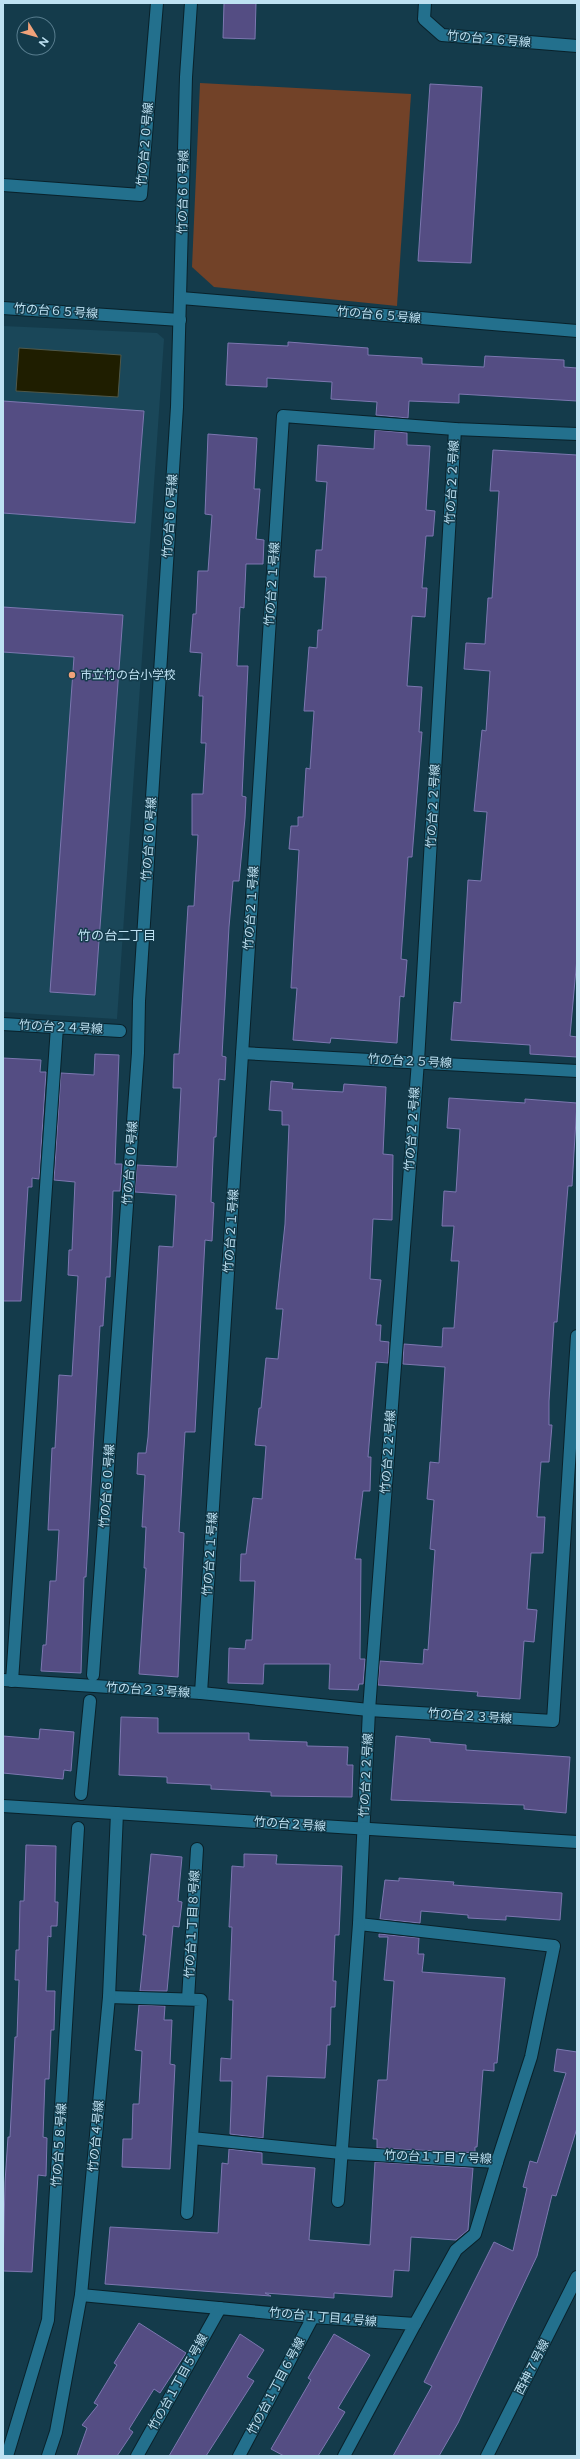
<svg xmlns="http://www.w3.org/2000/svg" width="580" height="2459" font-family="Figtree,'Noto Sans JP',sans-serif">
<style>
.built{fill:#1a4759}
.green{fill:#724228}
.water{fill:#1f1e00;stroke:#4f5849}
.building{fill:#544d83;stroke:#7c77b0}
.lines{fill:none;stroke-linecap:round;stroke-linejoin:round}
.street-casing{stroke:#09212a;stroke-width:14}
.secondary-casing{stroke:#09212a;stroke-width:14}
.street{stroke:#23708d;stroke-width:12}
.secondary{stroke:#23708d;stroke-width:12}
.poi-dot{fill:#f0a27a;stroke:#143b4b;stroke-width:1.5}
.labels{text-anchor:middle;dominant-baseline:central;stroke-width:3;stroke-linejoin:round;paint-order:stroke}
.street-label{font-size:12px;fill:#bee1f2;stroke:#143b4b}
.poi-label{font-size:12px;fill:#bee1f2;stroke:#143b4b;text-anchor:start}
.neighbourhood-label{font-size:13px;fill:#bee1f2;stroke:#143b4b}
</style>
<rect width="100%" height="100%" fill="#143b4b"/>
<path class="built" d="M3,326L157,333L164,339L117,1019L3,1012Z"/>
<path class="green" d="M200,83L411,94L397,306L214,287L192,267Z"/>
<path class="water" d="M19,348L121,355L118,397L16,391Z"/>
<g class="building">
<path d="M224,3H256L255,39L223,38Z"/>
<path d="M430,84L482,87L471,263L418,261Z"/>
<path d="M288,342L368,348V355L422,358V364L484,367L485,356L564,360V367L577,368V401L459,394V403L409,401L408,418L376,415L377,402L331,399L332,382L267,378V387L226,385L228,343L288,346Z"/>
<path d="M3,401L144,411L135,523L3,513Z"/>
<path d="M375,430L407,433V445L430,446L426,510L435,511L433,536H426L422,588H427L425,617L412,616L407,686L422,687L419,732H422L412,857H408L401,959L407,960L404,997L400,996L397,1043L331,1038L330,1043L293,1040L297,988H291L299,850L289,849L291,826H298V817H303L306,768L310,769L314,711H304L309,647L317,648L318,630H322L326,577H314L316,550H322L327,482L316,481L318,445L374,449Z"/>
<path d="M208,434L257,438L254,489H260L256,539L264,540L263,564H246L244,608L240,607L237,666H248L242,796L246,797L245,818L239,881H233L229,927L222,1056L226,1057L225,1080L219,1079L216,1137H214L211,1202L214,1203L212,1241L205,1240L195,1432H185L179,1532L184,1533L178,1677L139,1674L146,1568H144L146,1527H142L145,1475L137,1474L138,1453H146L148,1437L159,1246L173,1247L176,1195L135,1192L137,1165L177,1167L181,1088H173L174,1054H179L188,906H194L198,835H192V794H203L206,743H201L203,696H199L202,653L190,652L193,614H196L198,571H208L212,515L205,514Z"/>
<path d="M493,450L577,455V958L570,1036L577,1037V1057L530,1054V1045L451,1040L454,1002L461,1003L468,880L481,881L487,812L474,811L482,730L486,731L490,671L464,669L466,643L485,644L488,598H492L499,491H490Z"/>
<path d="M3,607L123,615L95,995L50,992L74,657L3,652Z"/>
<path d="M95,1054L119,1055L115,1164H122L120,1191H113L110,1277H106L103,1326H100L86,1577H84L83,1606L81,1673L41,1671L43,1645H46L50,1581H56L59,1530H48L52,1448H55L59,1375L72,1376L78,1276L68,1275L69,1250H72L75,1182L54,1180L61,1073L94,1075Z"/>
<path d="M3,1058L41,1060L40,1072H46L39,1179L32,1178V1187H28L21,1301H3Z"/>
<path d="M271,1081L293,1083L292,1089L343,1092L344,1084L386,1087L383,1154L393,1155L392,1220L373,1219L370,1279L381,1280L376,1325H381L380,1341L389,1342L388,1363L376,1362L368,1457H371L370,1491H363L355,1559H361L360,1659H365L363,1684H359L358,1690L329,1689L330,1664H264L263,1684L228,1683L229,1648L245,1649L246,1640H252L255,1581H240L241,1554H246L253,1498L262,1499L266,1446L255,1445L259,1408H261L266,1358L278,1359L283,1309H276L285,1224L289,1125H282V1111L269,1110Z"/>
<path d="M449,1098L525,1103V1099L577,1103L572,1186H568L557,1322H554L549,1401V1425H552L549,1462H541L537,1517H545L543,1553H531L527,1609L537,1610L534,1642L524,1641L520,1699L477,1696L478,1692L378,1685L380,1661L423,1664L424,1649L428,1650L435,1550L430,1549L434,1500L427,1499L430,1462L439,1463L445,1367L403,1364L404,1344L442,1347L443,1328H454L459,1261H451L454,1226H442L444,1191L456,1192L460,1129L447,1128Z"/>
<path d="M121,1717L158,1718V1733H249V1740L307,1742V1746L348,1747L347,1765H353L352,1797L271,1796V1792L211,1789V1785L167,1783V1777L119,1775Z"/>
<path d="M40,1729L74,1732L71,1771L64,1770L63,1779L3,1773V1736L39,1739Z"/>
<path d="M396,1736L430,1739V1742L466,1745V1750L570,1757L566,1813L524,1809V1805L391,1800Z"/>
<path d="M26,1845L56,1846L55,1902H58L57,1926H51V1937L48,1936L46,1991H55L54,2030H51L49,2079H45L43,2137L47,2138L46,2176L38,2175L32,2272L3,2271L5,2182L8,2137H10L15,2037H17L19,1980H15L16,1950H19L20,1901H24Z"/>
<path d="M151,1854L182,1857L178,1901L182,1902L179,1927L173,1926L167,1991H140L146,1935H143Z"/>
<path d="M244,1854L277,1855L276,1864L342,1866L339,1935H335L333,1981H336L335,2007H331L330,2045H327L325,2078L267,2076L263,2138L230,2134L232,2081H220L221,2058L231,2059L233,2000H229L232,1927H229L232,1866L244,1867Z"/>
<path d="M399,1878L454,1882L453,1885L562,1893L560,1920L506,1916V1920L468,1918V1915L421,1911L420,1923L380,1919L385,1880L399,1881Z"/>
<path d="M379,1934L419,1938L418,1954H424L422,1972L505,1978L497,2063H494V2071L483,2070L477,2147H475V2153L377,2148V2139H373L378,2080H387L394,1981L384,1980L388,1937H379Z"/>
<path d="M139,2005L165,2006L164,2020H172L170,2064L175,2065L170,2169L122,2167L123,2139H132L133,2104H139L142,2051L135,2050Z"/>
<path d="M557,2049L577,2052V2128L556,2196L552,2195L537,2256L458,2423L439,2456H393L432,2386L424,2382L494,2242L513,2251L527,2188L523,2187L530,2161L537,2163L566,2073L554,2071Z"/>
<path d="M229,2149L262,2153V2164L315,2168L309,2240L370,2245L375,2162L473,2168L468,2230L456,2240L411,2237L409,2271L394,2270L392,2297L334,2293V2298L265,2293L271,2296L105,2284L110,2227L218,2233L222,2163L228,2164Z"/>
<path d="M139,2323L186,2353L160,2393L154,2389L129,2429L133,2432L117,2456H77L87,2428L82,2425L98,2405L94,2403L117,2365L114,2363Z"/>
<path d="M240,2334L264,2350L247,2377L254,2381L206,2456H169Z"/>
<path d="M334,2334L370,2355L338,2408L345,2412L318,2456H284L271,2449L311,2380L308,2378Z"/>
</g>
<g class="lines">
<g class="street-casing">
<g id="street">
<path d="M425,3L424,19L442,35L577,46"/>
<path d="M3,185L141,195L157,3"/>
<path d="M181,298L577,331"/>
<path d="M3,308L180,320"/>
<path d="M3,1024L120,1031"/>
<path d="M242,1053L577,1071"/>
<path d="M93,1675L138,1053L139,1001L177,407L186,77L191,3"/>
<path d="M3,1680L201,1693L369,1710L553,1721L577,1336"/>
<path d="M12,1681L57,1027"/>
<path d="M201,1693L283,416L455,429L577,434"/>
<path d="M81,1794L90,1701"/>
<path d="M109,1997L201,2000L192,2138L341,2153L497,2162L531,2057L554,1946L359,1924L369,1710L418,1061L455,429"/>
<path d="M188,1999L197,1849"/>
<path d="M338,2201L359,1924"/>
<path d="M187,2213L192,2138"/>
<path d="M81,2295L313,2317L415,2324L344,2456"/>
<path d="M415,2324L456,2250L475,2234L497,2162"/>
<path d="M7,2456L48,2320L78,1828"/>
<path d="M48,2456L56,2432L81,2295L109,1997L117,1813"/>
<path d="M137,2456L220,2308"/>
<path d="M239,2456L313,2317"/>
</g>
</g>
<g class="secondary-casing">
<g id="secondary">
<path d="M3,1806L577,1842"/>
<path d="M487,2456L577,2277"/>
</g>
</g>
<use href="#street" class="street"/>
<use href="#secondary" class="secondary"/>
</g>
<circle class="poi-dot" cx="72" cy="675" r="4"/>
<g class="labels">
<g class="street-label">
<text transform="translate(489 39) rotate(5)">竹の台２６号線</text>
<text transform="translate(145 144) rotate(-85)">竹の台２０号線</text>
<text transform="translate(183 192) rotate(-89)">竹の台６０号線</text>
<text transform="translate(56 311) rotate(4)">竹の台６５号線</text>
<text transform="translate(379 315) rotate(5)">竹の台６５号線</text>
<text transform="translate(452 482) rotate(-87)">竹の台２２号線</text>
<text transform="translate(170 516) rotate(-86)">竹の台６０号線</text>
<text transform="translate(272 584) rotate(-86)">竹の台２１号線</text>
<text transform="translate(433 806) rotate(-87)">竹の台２２号線</text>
<text transform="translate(149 839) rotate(-86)">竹の台６０号線</text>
<text transform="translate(251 908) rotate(-86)">竹の台２１号線</text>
<text transform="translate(61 1027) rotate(3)">竹の台２４号線</text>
<text transform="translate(410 1061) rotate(3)">竹の台２５号線</text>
<text transform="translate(412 1129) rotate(-86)">竹の台２２号線</text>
<text transform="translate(130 1163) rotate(-86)">竹の台６０号線</text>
<text transform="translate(231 1231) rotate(-86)">竹の台２１号線</text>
<text transform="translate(388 1452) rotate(-86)">竹の台２２号線</text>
<text transform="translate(107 1486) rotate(-86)">竹の台６０号線</text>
<text transform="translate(210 1554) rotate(-86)">竹の台２１号線</text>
<text transform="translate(148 1690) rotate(4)">竹の台２３号線</text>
<text transform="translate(470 1716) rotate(4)">竹の台２３号線</text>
<text transform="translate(366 1775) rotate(-87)">竹の台２２号線</text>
<text transform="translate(290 1824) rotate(4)">竹の台２号線</text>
<text transform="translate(192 1924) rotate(-87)">竹の台１丁目８号線</text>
<text transform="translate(96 2136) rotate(-85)">竹の台４号線</text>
<text transform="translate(59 2145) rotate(-86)">竹の台５８号線</text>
<text transform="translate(438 2157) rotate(2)">竹の台１丁目７号線</text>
<text transform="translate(323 2317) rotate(5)">竹の台１丁目４号線</text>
<text transform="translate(532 2367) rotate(-63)">西神７号線</text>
<text transform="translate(178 2382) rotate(-61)">竹の台１丁目５号線</text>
<text transform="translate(276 2386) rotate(-62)">竹の台１丁目６号線</text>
</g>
<g class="poi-label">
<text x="80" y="675">市立竹の台小学校</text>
</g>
<g class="neighbourhood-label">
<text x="117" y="935">竹の台二丁目</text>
</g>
</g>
<rect width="580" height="2459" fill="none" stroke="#bee1f2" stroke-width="8"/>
<g transform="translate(36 36) rotate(127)"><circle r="19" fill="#143b4b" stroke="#587d8e"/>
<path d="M0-3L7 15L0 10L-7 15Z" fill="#f0a27a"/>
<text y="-6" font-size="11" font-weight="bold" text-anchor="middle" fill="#bee1f2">N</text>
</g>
</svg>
